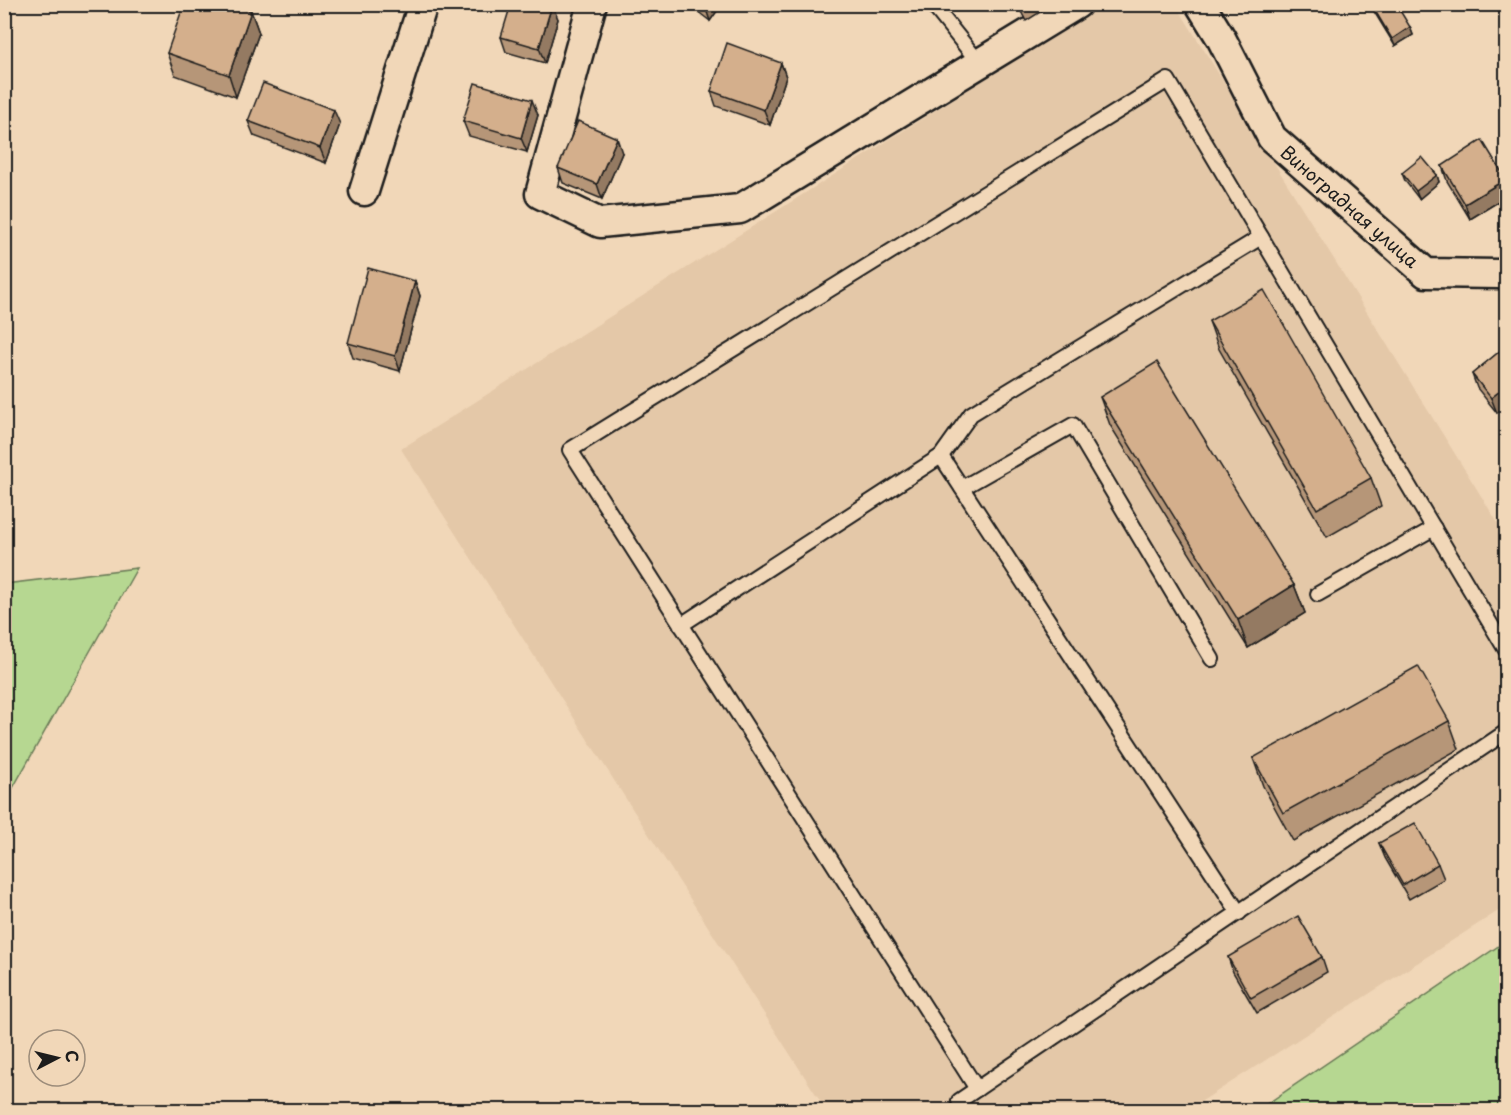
<svg xmlns="http://www.w3.org/2000/svg" width="1511" height="1115" font-family="'Playpen Sans',sans-serif">
<style>
.built{fill:#e4c8a8}
.green{fill:#b6d791;stroke:#697a56;stroke-width:1.5}
.lines{fill:none;stroke-linecap:round;stroke-linejoin:round}
.lane-casing{stroke:#1c1c1c;stroke-width:18}
.street-casing{stroke:#1c1c1c;stroke-width:33}
.lane{stroke:#f1d7b8;stroke-width:14}
.street{stroke:#f1d7b8;stroke-width:28}
.wall{fill:#b69678;stroke:#1c1c1c;stroke-width:1.5}
.shaded-wall{fill:#947a62;stroke:#1c1c1c;stroke-width:1.5}
.building{fill:#d4af8c;stroke:#1c1c1c;stroke-width:1.5}
.labels{text-anchor:middle;dominant-baseline:central;stroke-width:4.5;stroke-linejoin:round;paint-order:stroke}
.street-label{font-size:18px;fill:#1c1c1c;stroke:#f1d7b8}
</style>
<rect width="100%" height="100%" fill="#f1d7b8"/>
<filter id="ink" filterUnits="userSpaceOnUse"><feTurbulence type="fractalNoise" baseFrequency=".0167" numOctaves="2"/><feDisplacementMap in="SourceGraphic" scale="12" xChannelSelector="R" yChannelSelector="G"/><feConvolveMatrix kernelMatrix="1 2 1 2 8 2 1 2 1" color-interpolation-filters="sRGB"/></filter>
<g filter="url(#ink)">
<path class="built" d="M1102,5H1176L1506,536V906L1188,1110H826L401,449Z"/>
<g class="green">
<path d="M137,568L5,802V584Z"/>
<path d="M1506,941V1110H1258Z"/>
</g>
<g class="lines">
<g class="lane-casing">
<g id="lane">
<path d="M932,4L980,64"/>
<path d="M941,456L1239,913"/>
<path d="M962,488L1073,425L1212,659"/>
<path d="M1318,594L1434,528"/>
<path d="M681,625L941,456L971,414L1261,237"/>
<path d="M977,1089L570,450L1168,80L1506,650"/>
<path d="M959,1101L1506,732"/>
</g>
</g>
<g class="street-casing">
<g id="street">
<path d="M592,4L540,194L600,223L740,209L1077,4"/>
<path d="M1200,4L1221,38L1272,138L1426,273L1499,274L1506,272"/>
<path d="M364,191L423,4"/>
</g>
</g>
<use href="#lane" class="lane"/>
<use href="#street" class="street"/>
</g>
<g class="wall">
<path d="M688,4H722L710,21Z"/>
<path d="M1017,4H1053L1026,21Z"/>
<path d="M1371,4L1410,27L1413,35L1395,46L1373,10Z"/>
<path d="M552,5L558,19L545,63L506,52L501,37Z"/>
<path d="M251,11L259,33L236,97L175,75L167,53Z"/>
<path d="M781,63L786,77L770,125L716,106L711,91Z"/>
<path d="M538,115L527,152L469,136L463,121Z"/>
<path d="M248,121L340,124L326,163L254,136Z"/>
<path d="M622,153L602,199L563,183L558,168Z"/>
<path d="M1442,166L1506,181V197L1470,219L1447,181Z"/>
<path d="M1402,173L1437,175L1439,182L1419,199L1405,181Z"/>
<path d="M415,281L420,296L400,371L353,358L348,343Z"/>
<path d="M1209,321L1371,478L1381,506L1327,537L1219,349Z"/>
<path d="M1506,346V405L1497,413L1477,388L1472,374Z"/>
<path d="M1100,397L1294,585L1305,613L1248,648L1110,425Z"/>
<path d="M1449,721L1459,749L1293,841L1263,786L1253,758Z"/>
<path d="M1379,843L1438,864L1444,879L1409,899L1385,858Z"/>
<path d="M1228,957H1322L1327,972L1257,1013L1233,972Z"/>
</g>
<g class="shaded-wall">
<path d="M706,4H722L710,21L705,6Z"/>
<path d="M552,5L558,19L545,63L539,48Z"/>
<path d="M251,11L259,33L236,97L229,75Z"/>
<path d="M1410,27L1413,35L1395,46L1392,39Z"/>
<path d="M781,63L786,77L770,125L764,110Z"/>
<path d="M532,100L538,115L527,152L521,138Z"/>
<path d="M334,110L340,124L326,163L320,148Z"/>
<path d="M617,138L622,153L602,199L597,184Z"/>
<path d="M1437,175L1439,182L1419,199L1416,191Z"/>
<path d="M1506,179V197L1470,219L1465,204Z"/>
<path d="M415,281L420,296L400,371L395,356Z"/>
<path d="M1506,386V405L1497,413L1491,398Z"/>
<path d="M1294,585L1305,613L1248,648L1238,620Z"/>
</g>
<g class="building">
<path d="M184,4H233L251,11L229,75L167,53Z"/>
<path d="M511,4L552,5L539,48L501,37Z"/>
<path d="M1371,4H1396L1410,27L1392,39Z"/>
<path d="M727,43L781,63L764,110L711,91Z"/>
<path d="M263,83L334,110L320,148L248,121Z"/>
<path d="M475,83L532,100L521,138L463,121Z"/>
<path d="M578,121L617,138L597,184L558,168Z"/>
<path d="M1482,140L1506,179L1465,204L1442,166Z"/>
<path d="M1422,157L1437,175L1416,191L1402,173Z"/>
<path d="M368,268L415,281L395,356L348,343Z"/>
<path d="M1264,290L1371,478L1317,509L1209,321Z"/>
<path d="M1506,346V386L1491,398L1472,374Z"/>
<path d="M1157,362L1294,585L1238,620L1100,397Z"/>
<path d="M1418,666L1449,721L1283,813L1253,758Z"/>
<path d="M1415,823L1438,864L1403,885L1379,843Z"/>
<path d="M1298,916L1322,957L1251,998L1228,957Z"/>
</g>
</g>
<g class="labels">
<g class="street-label">
<text transform="translate(1350 206) rotate(41)">Виноградная улица</text>
</g>
</g>
<rect width="1511" height="1115" fill="none" stroke="#f1d7b8" stroke-width="24"/>
<rect x="12" y="12" width="1487" height="1091" fill="none" stroke="#1c1c1c" stroke-width="2" filter="url(#ink)"/>
<g transform="translate(57 1058) rotate(83)"><circle r="28" fill="#f1d7b8" stroke="#9c8c7a" stroke-width="1.5"/>
<path d="M0-4.5L10 22L0 15L-10 22Z" fill="#1c1c1c"/>
<text y="-9" font-size="16" font-weight="bold" text-anchor="middle" fill="#1c1c1c">С</text>
</g>
</svg>
